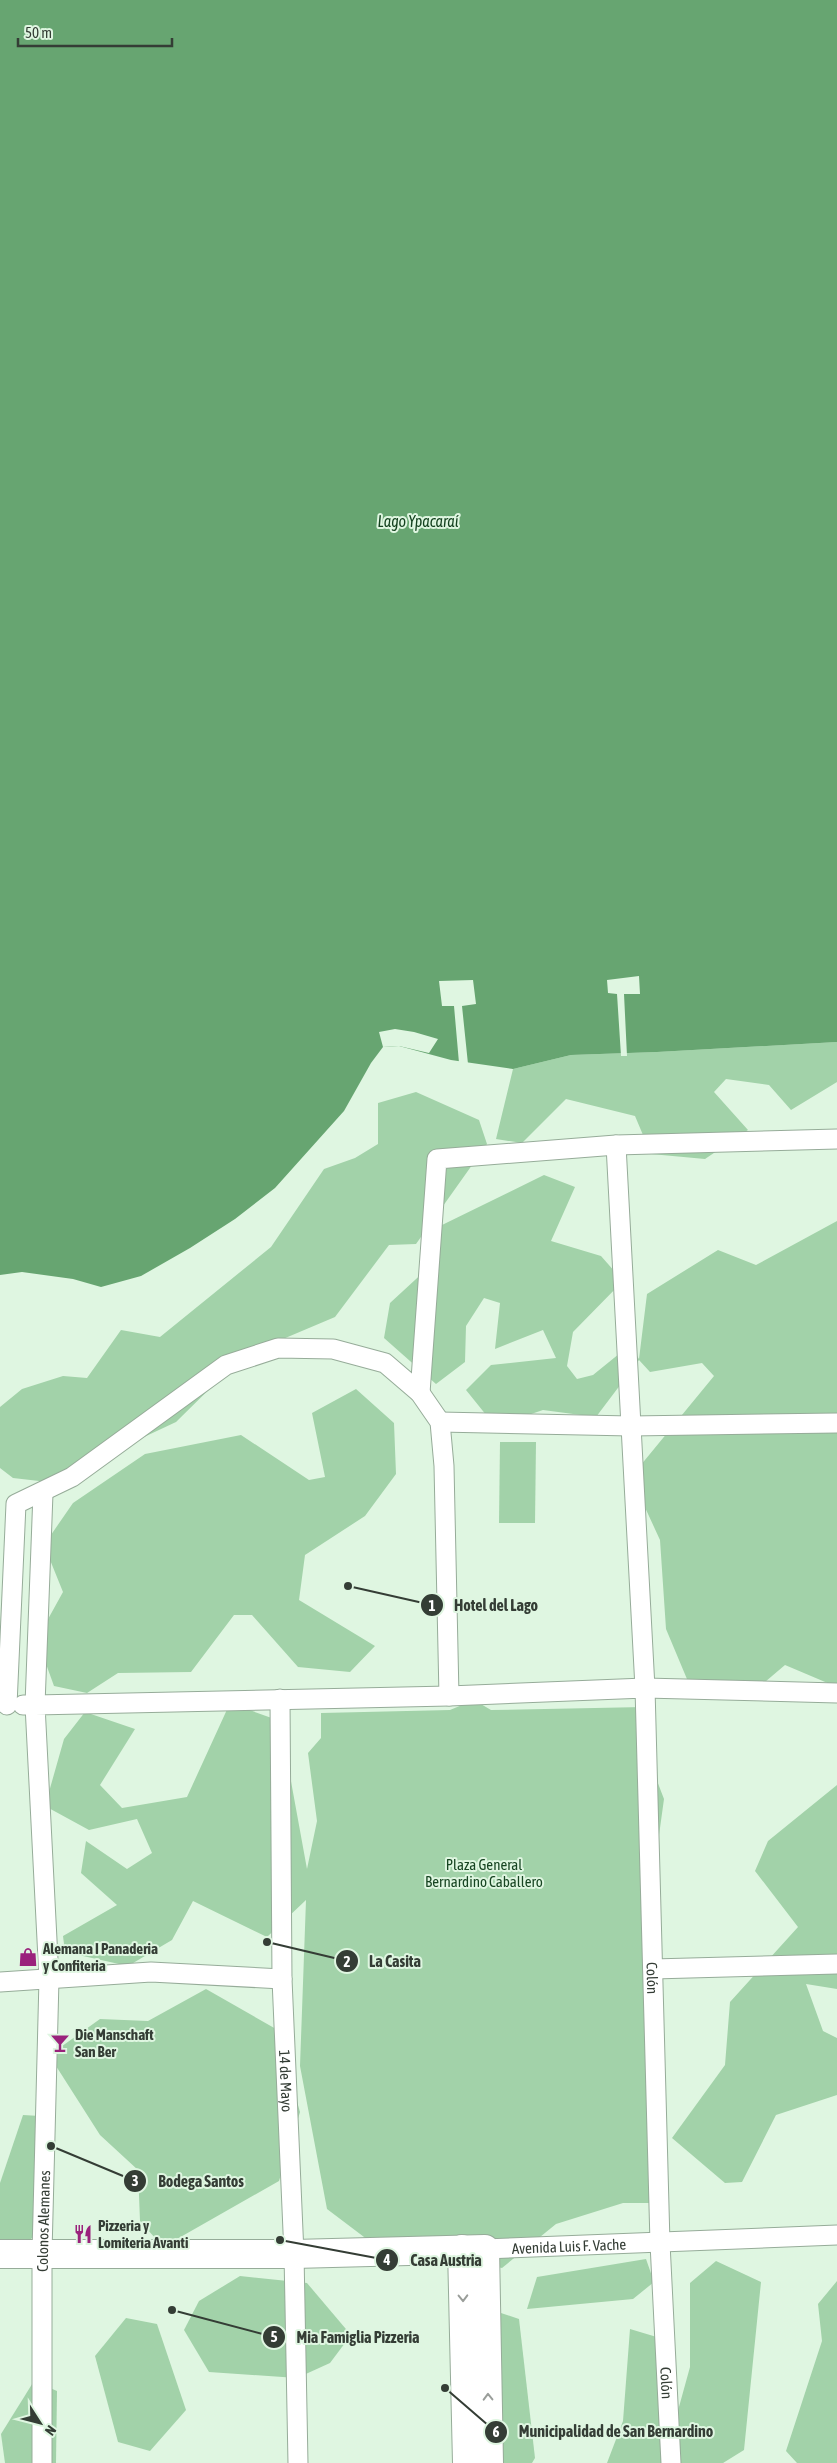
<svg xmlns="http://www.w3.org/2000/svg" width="837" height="2463" font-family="'Asap Condensed',sans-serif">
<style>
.green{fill:#a2d2a9}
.water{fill:#67a571}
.pier{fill:#dff6e1}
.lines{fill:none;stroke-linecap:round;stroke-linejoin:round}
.street-casing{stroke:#96ac99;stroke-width:21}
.secondary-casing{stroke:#96ac99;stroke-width:30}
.street{stroke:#fff;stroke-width:19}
.secondary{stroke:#fff;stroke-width:28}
.oneway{stroke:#9a9e9a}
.labels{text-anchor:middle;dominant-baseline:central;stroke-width:4;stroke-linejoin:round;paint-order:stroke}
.park-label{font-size:15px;fill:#174522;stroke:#dff6e1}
.poi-label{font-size:15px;font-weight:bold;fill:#343d35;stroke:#dff6e1;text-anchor:start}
.street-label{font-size:15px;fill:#343d35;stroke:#dff6e1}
.water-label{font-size:16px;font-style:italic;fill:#14421f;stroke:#dff6e1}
.leader{fill:none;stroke:#343d35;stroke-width:2}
.callout-dot{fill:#343d35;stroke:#dff6e1;stroke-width:2}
.mark-label{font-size:15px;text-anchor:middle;font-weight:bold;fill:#fff}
.callout-label{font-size:16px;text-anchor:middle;font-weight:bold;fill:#343d35;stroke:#dff6e1;stroke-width:4;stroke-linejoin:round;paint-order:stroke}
</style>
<rect width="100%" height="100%" fill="#dff6e1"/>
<g class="green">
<path d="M837,1042V1082L791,1110L769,1085L726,1079L714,1092L748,1130L705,1159L651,1154L635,1116L566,1099L522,1143L496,1139L513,1069L571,1055L657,1052Z"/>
<path d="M416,1092L479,1120L487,1144L416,1244L389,1245L335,1317L243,1356L176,1422L48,1482L13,1478L0,1468V1407L22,1389L63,1376L87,1378L121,1330L160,1337L271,1247L324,1169L355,1158L378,1144V1103Z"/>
<path d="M544,1175L575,1187L551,1241L601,1256L623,1281L573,1332L567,1366L577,1379L593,1375L630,1345L639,1359L647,1294L718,1250L756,1265L837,1221V1687L785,1665L746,1698L692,1691L666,1629L660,1540L631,1477L714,1376L702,1363L650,1372L639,1360L596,1417L543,1410L495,1426L466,1390L491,1365L556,1358L543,1330L495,1349L500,1303L484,1298L466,1326L465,1362L436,1384L384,1338L390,1303L428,1268L422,1252L442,1225Z"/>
<path d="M356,1389L394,1423L396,1474L365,1516L305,1555L299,1600L375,1646L350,1672L298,1667L252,1615H234L191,1672L118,1673L87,1693L54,1686L37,1639L63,1592L44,1545L73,1503L145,1454L241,1435L309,1480L325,1477L312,1413Z"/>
<path d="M500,1442H536L535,1523H499Z"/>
<path d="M474,1700L491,1710L644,1707V1747L664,1799L647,1922L650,2203H623L556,2224L502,2268L368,2240L327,2209L300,2066L306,1900L267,1937L193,1901L172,1940L128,1966L65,1952L63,1936L117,1905L81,1873L86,1841L127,1869L152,1853L137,1819L89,1830L45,1806L64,1739L85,1712L135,1729L100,1785L122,1808L187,1797L230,1703L280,1721L307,1869L317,1821L308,1753L321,1738V1713L450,1710Z"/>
<path d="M837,1785V1989L806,1984L823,2031L837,2038V2095L776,2115L742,2182L725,2183L672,2138L725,2065L730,2002L798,1927L755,1871L768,1841Z"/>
<path d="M206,1989L276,2029L300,2112L279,2181L163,2247L140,2221L138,2170L100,2135L56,2066L58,2049L100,2019L148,2021Z"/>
<path d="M23,2115L40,2116V2231L16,2252L0,2242V2183Z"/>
<path d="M646,2259L654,2282L633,2299L527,2309L537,2277Z"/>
<path d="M716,2261L761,2282L744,2450L723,2463H607L623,2421L630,2329L670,2341L674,2425L690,2367V2283Z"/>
<path d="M240,2276L307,2283L351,2335L330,2363L297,2378L209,2372L184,2330L199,2301Z"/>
<path d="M837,2281V2463H797L786,2451L822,2341L818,2304Z"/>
<path d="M495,2311L519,2319L535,2458L532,2463H463Z"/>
<path d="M126,2318L157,2324L186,2410L150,2451L118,2442L95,2356Z"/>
<path d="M34,2381L57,2391L56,2463H5L1,2434Z"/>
</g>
<path class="water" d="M0,0H837V1042L657,1052L571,1055L513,1069L451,1060L399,1046L383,1047L371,1063L344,1111L275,1188L235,1219L190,1248L141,1276L101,1287L73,1279L22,1272L0,1275Z"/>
<g class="pier">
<path d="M639,976L640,994H624L627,1056H621L617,994L608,993L607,980Z"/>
<path d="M473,980L476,1004L462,1006L468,1064L459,1063L454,1006H442L439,981Z"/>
<path d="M395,1029L414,1032L438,1039L429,1053L399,1046L383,1047L379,1032Z"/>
</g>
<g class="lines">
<g class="street-casing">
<g id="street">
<path d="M616,1145L645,1688L837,1693"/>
<path d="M420,1393L437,1159L616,1145L837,1139"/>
<path d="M440,1422L631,1426L837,1423"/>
<path id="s1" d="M280,1699L282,1979L294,2254L298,2463"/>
<path d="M7,1705L16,1504L72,1477L226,1365L278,1348L333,1349L385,1363L420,1393L440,1422L444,1466L449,1696"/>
<path d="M23,1705H35L43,1493"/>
<path d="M653,1969L837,1964"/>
<path d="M0,1982L151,1972L282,1979"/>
<path id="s2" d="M485,2249L837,2235"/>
<path id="s3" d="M42,2463V2253L49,1979L35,1705L449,1696L645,1688L660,2243L671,2463"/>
</g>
</g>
<g class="secondary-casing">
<g id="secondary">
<path d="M462,2249L467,2463"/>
<path d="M0,2254H294L485,2249L489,2463"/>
</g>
</g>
<use href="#street" class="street"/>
<use href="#secondary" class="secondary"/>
</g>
<defs><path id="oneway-chevron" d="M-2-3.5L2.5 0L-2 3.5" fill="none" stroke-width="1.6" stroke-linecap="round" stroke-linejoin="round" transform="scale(1.25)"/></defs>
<g class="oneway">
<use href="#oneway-chevron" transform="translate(463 2298) rotate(89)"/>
<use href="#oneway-chevron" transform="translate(488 2397) rotate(-91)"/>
</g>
<defs>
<g id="shop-bare" transform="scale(1.5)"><path d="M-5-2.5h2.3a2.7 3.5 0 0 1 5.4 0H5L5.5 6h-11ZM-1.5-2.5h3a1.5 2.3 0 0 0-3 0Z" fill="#9a227c" stroke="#dff6e1" stroke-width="2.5" paint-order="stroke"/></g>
<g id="bar-bare" transform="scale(1.5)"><path d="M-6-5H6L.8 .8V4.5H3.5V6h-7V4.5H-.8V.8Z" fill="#9a227c" stroke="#dff6e1" stroke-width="2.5" paint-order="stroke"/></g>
<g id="restaurant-bare" transform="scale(1.5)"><path d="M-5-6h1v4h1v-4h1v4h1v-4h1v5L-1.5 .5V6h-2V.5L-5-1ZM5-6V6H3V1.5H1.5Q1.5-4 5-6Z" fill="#9a227c" stroke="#dff6e1" stroke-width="2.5" paint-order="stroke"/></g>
</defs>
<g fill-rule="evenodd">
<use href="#shop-bare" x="28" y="1957"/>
<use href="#bar-bare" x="60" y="2043"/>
<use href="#restaurant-bare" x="83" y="2234"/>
</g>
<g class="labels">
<g class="park-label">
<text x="484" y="1864">Plaza General<tspan x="484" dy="17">Bernardino Caballero</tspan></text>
</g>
<g class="poi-label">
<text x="43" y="1948">Alemana I Panaderia<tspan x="43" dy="17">y Confiteria</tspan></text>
<text x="75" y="2034">Die Manschaft<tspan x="75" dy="17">San Ber</tspan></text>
<text x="98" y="2225">Pizzeria y<tspan x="98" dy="17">Lomiteria Avanti</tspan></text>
</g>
<g class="street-label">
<text stroke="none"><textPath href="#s3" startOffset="1659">Colón</textPath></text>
<text stroke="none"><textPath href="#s1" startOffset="382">14 de Mayo</textPath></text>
<text stroke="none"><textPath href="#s3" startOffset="242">Colonos Alemanes</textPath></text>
<text stroke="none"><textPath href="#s2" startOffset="84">Avenida Luis F. Vache</textPath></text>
<text stroke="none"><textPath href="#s3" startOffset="2064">Colón</textPath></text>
</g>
<g class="water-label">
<text x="418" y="521">Lago Ypacaraí</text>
</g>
</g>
<path class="leader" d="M348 1586L432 1605M267 1942L347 1961M51 2146L135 2181M280 2240L387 2260M172 2310L274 2337M445 2388L496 2432"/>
<g class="callout-dot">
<circle cx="348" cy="1586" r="5"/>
<circle cx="267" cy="1942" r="5"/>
<circle cx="51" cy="2146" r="5"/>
<circle cx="280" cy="2240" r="5"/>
<circle cx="172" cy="2310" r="5"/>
<circle cx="445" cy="2388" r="5"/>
<circle cx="432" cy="1605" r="12"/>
<circle cx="347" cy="1961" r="12"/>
<circle cx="135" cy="2181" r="12"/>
<circle cx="387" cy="2260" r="12"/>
<circle cx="274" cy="2337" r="12"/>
<circle cx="496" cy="2432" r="12"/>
</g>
<g class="mark-label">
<text x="432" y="1611">1</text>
<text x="347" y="1967">2</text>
<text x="135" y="2186">3</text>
<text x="387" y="2265">4</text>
<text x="274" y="2342">5</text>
<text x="496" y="2437">6</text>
</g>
<g class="callout-label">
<text x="496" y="1611">Hotel del Lago</text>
<text x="395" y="1967">La Casita</text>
<text x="201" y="2187">Bodega Santos</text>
<text x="446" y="2266">Casa Austria</text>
<text x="358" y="2343">Mia Famiglia Pizzeria</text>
<text x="616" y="2437">Municipalidad de San Bernardino</text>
</g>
<g transform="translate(40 2423) rotate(126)" stroke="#dff6e1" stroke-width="4" paint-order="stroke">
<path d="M0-4L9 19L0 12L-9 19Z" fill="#343d35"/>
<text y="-8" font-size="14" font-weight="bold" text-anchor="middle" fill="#343d35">N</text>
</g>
<path d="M18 38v8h154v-8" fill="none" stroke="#343d35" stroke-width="2.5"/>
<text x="25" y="38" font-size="15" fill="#343d35" stroke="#dff6e1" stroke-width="4" paint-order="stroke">50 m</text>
</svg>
